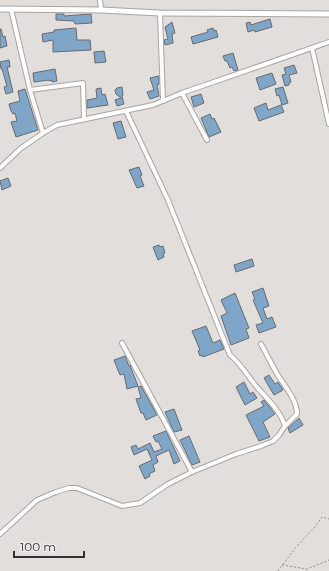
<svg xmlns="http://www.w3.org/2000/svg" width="329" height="571" font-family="Montserrat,sans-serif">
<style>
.building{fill:#7fa6c8;stroke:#686b6e}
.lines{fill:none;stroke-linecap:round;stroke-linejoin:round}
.minor-casing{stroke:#a8a5a3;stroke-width:6}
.tertiary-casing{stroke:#a8a5a3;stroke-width:7}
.path{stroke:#8f8d8a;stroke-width:1;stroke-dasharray:2 2;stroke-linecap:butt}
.minor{stroke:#fff;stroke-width:4}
.tertiary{stroke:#fff;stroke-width:5}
</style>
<rect width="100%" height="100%" fill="#e1dedb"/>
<g class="building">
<path d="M56,14H64V16L91,14L92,23L75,24L74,21L56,20Z"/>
<path d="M270,19L272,27L255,32L254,30L248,32L246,23L250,22L251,25Z"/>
<path d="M172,22L175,33L172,34L173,43L165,45L164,40L168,39L165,27Z"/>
<path d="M76,28L77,40H90L91,50L53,52V40L43,42L42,34L54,32V30Z"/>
<path d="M213,28L214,31L216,30L218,37L193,44L191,37L208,32L207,30Z"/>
<path d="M0,29H1L3,37L5,36L7,46L0,48Z"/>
<path d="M104,51L106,62L95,63L94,52Z"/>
<path d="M233,53L238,70L234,71L232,67L230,68L227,61H225L223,56Z"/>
<path d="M9,60L10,67H7L13,92L6,94L4,87L7,86L2,69H1L0,62Z"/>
<path d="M294,65L297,73L289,75L291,82L289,83V85L285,86L282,75L286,74L284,68Z"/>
<path d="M55,69L57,81L52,82V80L49,81V80L34,82L33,73Z"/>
<path d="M272,73L276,84L260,90L256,78Z"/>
<path d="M159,76V84L157,85L159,96L150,99L147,92L154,90L150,78Z"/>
<path d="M122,87L123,95L122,96L124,104L117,106L115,100L121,98L116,94L115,90L117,88Z"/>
<path d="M283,87L288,103L282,105L279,95L277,96L275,89Z"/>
<path d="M101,88L102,95L105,94L108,105L87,108V100L97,98L96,89Z"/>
<path d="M25,89L38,130L16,137L11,122L17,121L15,113L13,114L11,111L9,104L20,101L18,91Z"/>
<path d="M201,94L204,103L194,107L191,97Z"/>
<path d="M266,103L268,110L281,105L284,112L259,121L254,108Z"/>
<path d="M210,114L212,119L214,118L221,132L209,137L201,118Z"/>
<path d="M121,121L126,137L118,139L113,123Z"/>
<path d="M139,167L142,175L140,176L144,186L137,188L129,170Z"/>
<path d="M8,178L11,186L2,190L0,181Z"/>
<path d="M159,245L160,247L163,246L165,253H163L164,257L158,260L153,247Z"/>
<path d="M252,259L254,266L236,272L234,265Z"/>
<path d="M263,288L269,306L263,308L267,319L272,317L276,327L259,333L256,325L263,323L253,300L255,299L252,292Z"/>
<path d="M235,293L249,328L246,329L249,338L231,345L221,316L227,313L221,300Z"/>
<path d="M206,326L213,343L220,340L224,349L203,357L202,355L200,356L198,351L200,350L192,331Z"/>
<path d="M125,356L129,366L130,365L131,368L138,386L127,389L124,374L120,375L114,360Z"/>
<path d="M269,375L275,384L278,382L283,390L274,395L264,378Z"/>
<path d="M244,382L250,394L253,392L257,398L245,405L236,387Z"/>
<path d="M141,386L157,415L146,420L143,413H141L136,399L141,398L138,387Z"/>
<path d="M264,400L275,414L263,422L270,437L259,441L246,415L264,406L261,402Z"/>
<path d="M174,409L182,430L174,432L165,412Z"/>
<path d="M299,418L303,425L290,433L288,428Z"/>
<path d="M166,431L180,461L174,464L169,450L156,456L158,462L153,465L155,471L149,474L150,476L145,479L139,466L152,460L147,449L134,455L131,447L136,445L138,449L150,443L154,452L162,449L158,441L156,442L153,436Z"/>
<path d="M189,436L200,462L192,465L180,440Z"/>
</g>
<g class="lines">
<g class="minor-casing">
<g id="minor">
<path d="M100,0L101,10"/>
<path d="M11,9L30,90L43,133"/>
<path d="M160,13L163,101"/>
<path d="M312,48L329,124"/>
<path d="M30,90L83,83L84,119"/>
<path d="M182,93L207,140"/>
<path d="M126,111L168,200L230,355C241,364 247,375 256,386C266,398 280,410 285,426"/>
<path d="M0,168L20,149L43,133L57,125L153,105L182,93L329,42"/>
<path d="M122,343L192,472"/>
<path d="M0,534L37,500L56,492L69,488H77L122,506L140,503L168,484L192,472L236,454L261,446L273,441L279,435L285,426L297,414C297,399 284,386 276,372C271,363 266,353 261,344"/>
</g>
</g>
<g class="tertiary-casing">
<path id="tertiary" d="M0,9L101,10L160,13L329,14"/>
</g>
<g class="path">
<path d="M282,565L307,569L329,560"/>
<path d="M278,571L296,547L315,527L322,517L329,519"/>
</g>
<use href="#minor" class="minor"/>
<use href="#tertiary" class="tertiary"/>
</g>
<path d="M14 551v6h70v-6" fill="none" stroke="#323130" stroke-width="2"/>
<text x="20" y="551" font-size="12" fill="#323130" stroke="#eeebe8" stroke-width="3" paint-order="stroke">100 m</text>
</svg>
